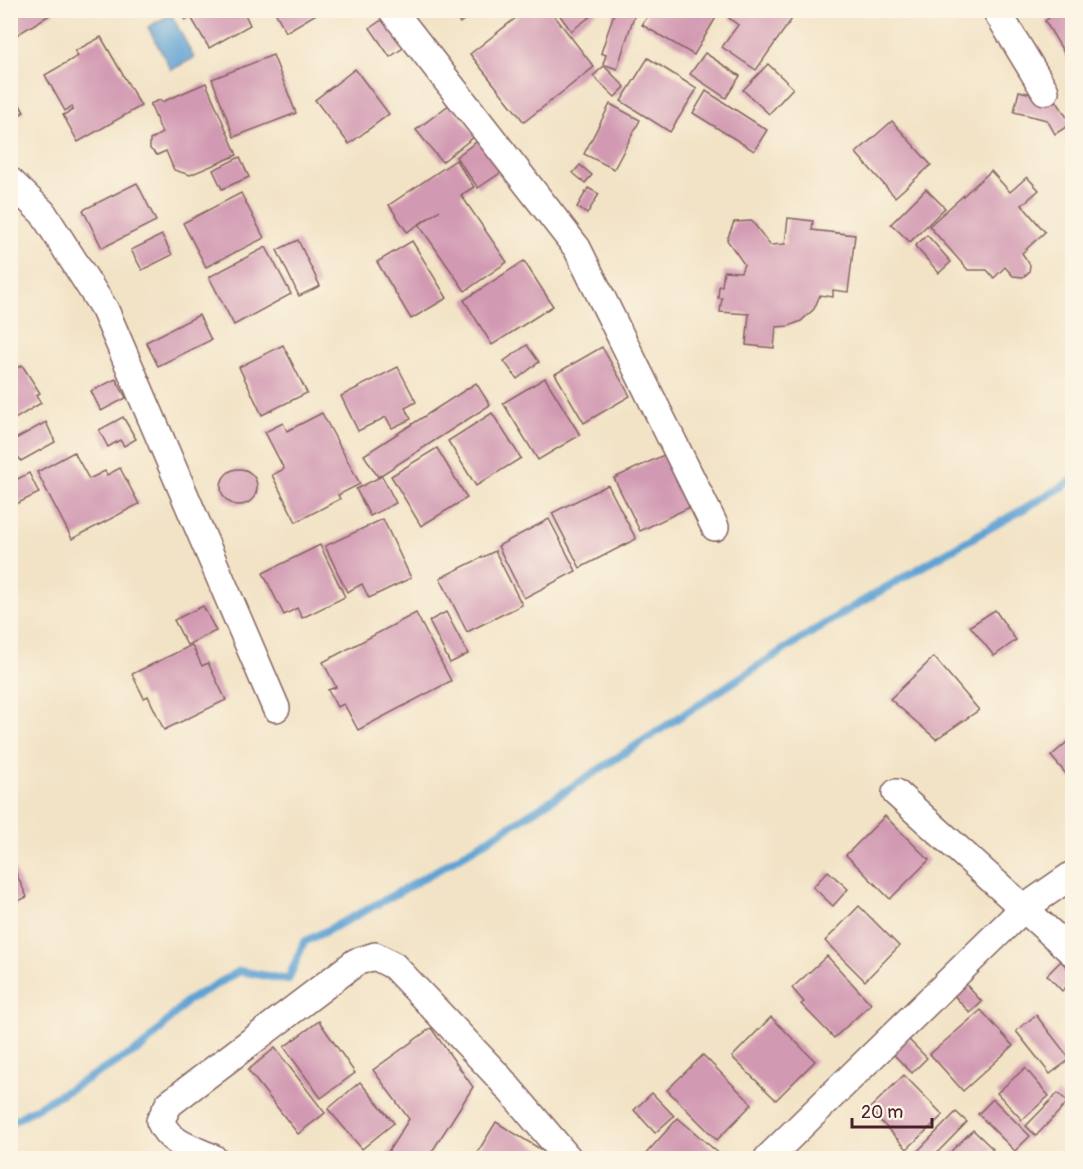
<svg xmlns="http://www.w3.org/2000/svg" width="1083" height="1169" font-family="Pangolin,sans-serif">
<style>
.water{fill:#5fa2d3;stroke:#54607f;stroke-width:1.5}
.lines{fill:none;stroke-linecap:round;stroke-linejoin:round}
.stream{stroke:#5fa2d3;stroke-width:8}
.building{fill:#d29ab2}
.minor-casing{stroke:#856461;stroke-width:30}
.minor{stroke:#fff;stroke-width:27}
</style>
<rect width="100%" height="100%" fill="#fcf5e5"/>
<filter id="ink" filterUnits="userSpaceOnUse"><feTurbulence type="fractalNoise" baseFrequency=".0167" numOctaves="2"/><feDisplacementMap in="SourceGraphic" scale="12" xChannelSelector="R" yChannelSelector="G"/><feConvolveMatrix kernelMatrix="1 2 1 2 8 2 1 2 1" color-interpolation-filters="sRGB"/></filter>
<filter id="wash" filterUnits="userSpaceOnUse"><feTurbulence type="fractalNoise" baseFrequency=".008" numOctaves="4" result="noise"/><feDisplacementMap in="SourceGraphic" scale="24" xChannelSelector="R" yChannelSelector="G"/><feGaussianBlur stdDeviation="1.35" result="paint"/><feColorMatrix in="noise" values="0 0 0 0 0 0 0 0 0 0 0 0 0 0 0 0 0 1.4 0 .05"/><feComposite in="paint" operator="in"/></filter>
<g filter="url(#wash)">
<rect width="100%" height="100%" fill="#f2e3c6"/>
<path class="water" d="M171,14L194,58L171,70L148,27Z"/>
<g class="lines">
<path class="stream" d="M10,1123L143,1047L187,1001L240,971L288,980L304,942C490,851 657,727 833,619C912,571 993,527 1072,481"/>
</g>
<g id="blocks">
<g class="building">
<path d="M10,10H58L10,39Z"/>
<path d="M179,10H200L185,20Z"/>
<path d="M208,10H243L250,25L209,48L192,19Z"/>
<path d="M274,10H323L286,32Z"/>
<path d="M450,10H476L460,23Z"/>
<path d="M526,10H550L594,67L524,122L470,54Z"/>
<path d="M556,10H599L571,31Z"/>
<path d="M615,10H636L617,69L603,64L606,55L601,53Z"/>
<path d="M645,10H712L718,14L694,55L642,25L648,16L643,13Z"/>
<path d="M734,10H785L794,16L756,70L722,47L738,25L729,18Z"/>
<path d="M1046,10H1072V54L1067,58L1045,21L1050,17Z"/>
<path d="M386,17L406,46L390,57L370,28Z"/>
<path d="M101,37L141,106L78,142L63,115L73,110L72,106L65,111L45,75L78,56L75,51Z"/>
<path d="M705,53L740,76L726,98L690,74Z"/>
<path d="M273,55L296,113L234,137L212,79Z"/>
<path d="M648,58L697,89L670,132L621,101Z"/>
<path d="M768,64L793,88L769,114L743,90Z"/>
<path d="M604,66L625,87L615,97L593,76Z"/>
<path d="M355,69L389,114L349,144L315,100Z"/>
<path d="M206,83L237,155L190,175L174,170L166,151L157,155L150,149V140L162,133L150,104L160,100L162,102Z"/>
<path d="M10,88L24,112L10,120Z"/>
<path d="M706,91L767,130L754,151L693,113Z"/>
<path d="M1019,91L1056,100L1071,124L1055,134L1047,120L1014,112Z"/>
<path d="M450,104L475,136L442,162L416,130Z"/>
<path d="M610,104L640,120L614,169L584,154Z"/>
<path d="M892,121L931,165L895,197L856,153Z"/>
<path d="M483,137L506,169L478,188L456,157Z"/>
<path d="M240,157L249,177L222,189L213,170Z"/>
<path d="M456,160L474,187L461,195L507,262L465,291L419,225L440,210L407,232L389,205Z"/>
<path d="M580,165L592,175L585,183L573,173Z"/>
<path d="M991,171L1010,192L1027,177L1039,190L1022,205L1045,232L1022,253L1030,265L1029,272L1023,277L1013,276L1005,267L994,278L987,270H968L929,226Z"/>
<path d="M137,183L156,221L102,248L83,210Z"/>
<path d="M588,188L599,194L587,214L577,207Z"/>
<path d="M926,189L945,208L910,242L891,224Z"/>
<path d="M241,193L264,238L206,267L183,223Z"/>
<path d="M788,218L813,221L812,230L855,235L848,292L833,290V297L820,295L814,309L801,321L789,326L776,327L774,348L746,345L749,314L720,312L722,298H718L719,286H722L724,271L741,272L744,264L727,240L734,222L752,221L770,245L785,244Z"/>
<path d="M162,235L172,255L142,270L131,250Z"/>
<path d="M927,235L951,262L939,273L915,246Z"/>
<path d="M298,240L320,286L299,296L277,250Z"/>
<path d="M412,241L447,298L411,319L377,262Z"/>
<path d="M266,247L291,294L234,325L209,277Z"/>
<path d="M524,261L553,306L492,345L464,300Z"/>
<path d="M199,315L211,340L158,366L146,342Z"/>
<path d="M283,345L307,393L262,415L239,367Z"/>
<path d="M527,345L539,362L517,379L504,361Z"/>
<path d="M602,347L630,396L584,423L555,374Z"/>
<path d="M22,365L40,393L36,396L41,403L10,422V372Z"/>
<path d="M398,367L416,402L405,408L411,419L392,428L386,417L358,431L341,396Z"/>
<path d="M545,378L580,435L538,460L503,403Z"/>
<path d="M116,379L126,398L101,411L91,391Z"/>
<path d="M476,383L490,405L378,477L364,455Z"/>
<path d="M322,413L360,484L338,495L340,499L296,522L272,475L284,469L265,432L283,423L287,431Z"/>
<path d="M492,413L521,458L476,486L448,441Z"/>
<path d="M123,417L136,439L124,446L120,440L108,447L99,430Z"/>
<path d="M46,422L55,442L21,461L17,455L10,458V442Z"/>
<path d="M437,448L467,498L421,526L391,476Z"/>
<path d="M74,452L89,479L105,471L107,475L120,468L139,504L72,539L37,472Z"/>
<path d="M664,455L690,507L640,531L614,478Z"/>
<circle cx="239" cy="487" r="18"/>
<path d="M29,473L39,493L10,507V483Z"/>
<path d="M382,476L396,503L370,516L356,489Z"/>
<path d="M608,485L636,539L580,568L552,513Z"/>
<path d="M383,519L411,578L369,598L362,584L347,592L325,546Z"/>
<path d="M549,519L576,571L524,598L498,546Z"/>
<path d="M320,545L345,597L302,618L297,608L284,615L263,573Z"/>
<path d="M495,551L522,605L467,632L440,578Z"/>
<path d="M203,606L216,631L187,645L174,620Z"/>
<path d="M995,610L1016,640L994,656L970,626Z"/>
<path d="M446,612L468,654L450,663L429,621Z"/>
<path d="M416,613L451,681L358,730L344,704L337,707L328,690L336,687L323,662Z"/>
<path d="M192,645L202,666L208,663L226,700L164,730L148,696L144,698L132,674Z"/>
<path d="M934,657L979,710L936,739L890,699Z"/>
<path d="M1072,738V781L1051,756Z"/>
<path d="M885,816L929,860L890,899L846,855Z"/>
<path d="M10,860L27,897L10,905Z"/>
<path d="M828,871L848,889L833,906L813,887Z"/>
<path d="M859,906L899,946L865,981L825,941Z"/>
<path d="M827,956L871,1004L834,1038L801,1004L804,1002L792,988Z"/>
<path d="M1061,961L1072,973V981L1062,991L1047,975Z"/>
<path d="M961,979L982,1002L970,1013L949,990Z"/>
<path d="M981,1010L1013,1046L963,1091L930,1054Z"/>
<path d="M1036,1015L1070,1059L1050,1074L1016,1031Z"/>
<path d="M771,1017L815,1061L776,1100L732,1057Z"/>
<path d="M319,1021L355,1073L321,1098L284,1047Z"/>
<path d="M431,1028L473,1087L428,1158H384L409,1119L373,1070Z"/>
<path d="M902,1033L927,1058L912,1073L887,1048Z"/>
<path d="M275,1048L325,1113L298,1134L248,1070Z"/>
<path d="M703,1055L752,1104L717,1140L667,1090Z"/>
<path d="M1025,1068L1049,1096L1022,1120L997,1093Z"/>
<path d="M904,1075L943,1115L907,1149L869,1109Z"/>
<path d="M360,1082L394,1123L362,1149L328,1109Z"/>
<path d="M652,1093L674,1116L655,1133L634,1110Z"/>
<path d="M1058,1093L1068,1102L1036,1136L1026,1126Z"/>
<path d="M993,1099L1030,1136L1015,1151L978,1114Z"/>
<path d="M956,1112L967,1122L932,1158H916L913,1156Z"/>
<path d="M678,1118L724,1158H642Z"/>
<path d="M496,1122L555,1158H474Z"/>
<path d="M973,1130L993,1149L983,1158H944Z"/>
</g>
</g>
</g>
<g filter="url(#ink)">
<use href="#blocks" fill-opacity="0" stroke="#856461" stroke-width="1.5"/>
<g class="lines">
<g class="minor-casing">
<g id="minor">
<path d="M392,10L577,248L715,527"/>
<path d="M996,10L1045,91"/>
<path d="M10,181L43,213L105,310L276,708"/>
<path d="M896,793L1072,952"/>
<path d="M213,1158C191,1148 170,1144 160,1121L169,1104L356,962L375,956L394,966L498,1076L568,1158"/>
<path d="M768,1158L1023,909L1072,875"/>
</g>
</g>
<use href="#minor" class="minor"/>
</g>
</g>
<rect width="1083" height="1169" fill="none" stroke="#fcf5e5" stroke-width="36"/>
<path d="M852 1118v9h80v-9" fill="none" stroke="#4a1f2b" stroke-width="3"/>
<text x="861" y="1118" font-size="18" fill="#4a1f2b" stroke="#fcf5e5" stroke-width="4.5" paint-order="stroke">20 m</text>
</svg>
